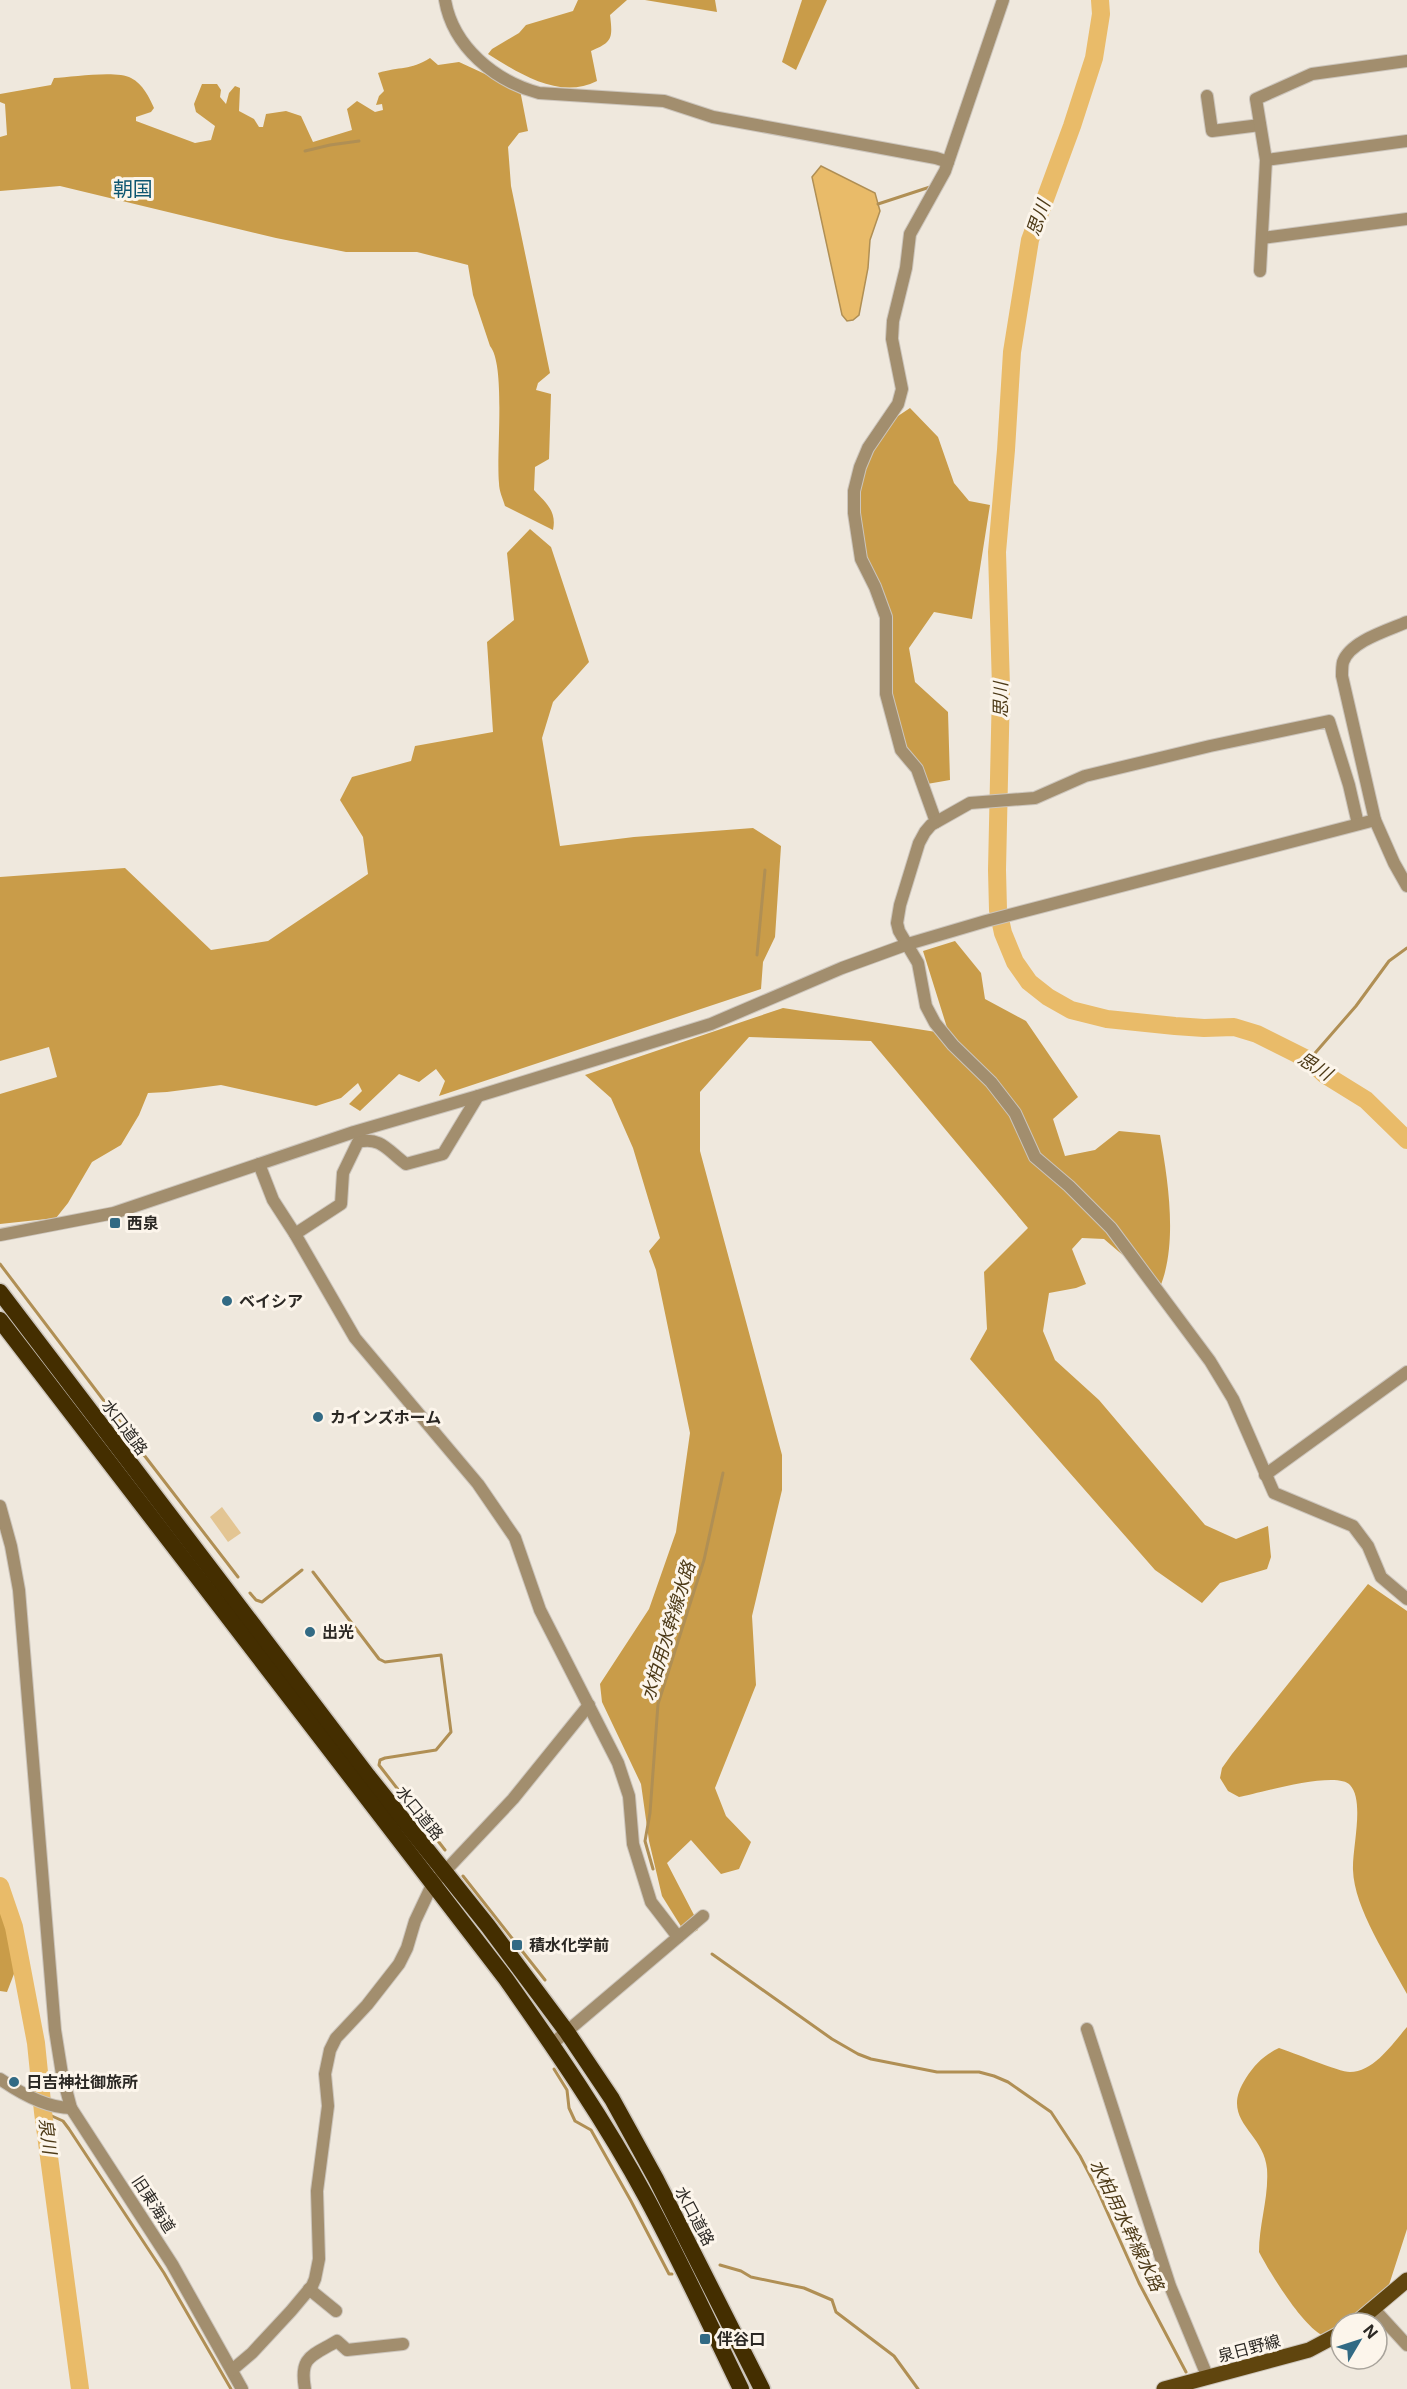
<svg xmlns="http://www.w3.org/2000/svg" width="1407" height="2389" font-family="Inter,'Noto Sans JP',sans-serif">
<style>
.green{fill:#e3c593}
.forest{fill:#c99c49}
.water{fill:#e9bb69;stroke:#b08f54;stroke-width:1.5}
.lines{fill:none;stroke-linecap:round;stroke-linejoin:round}
.stream{stroke:#b08f54;stroke-width:3}
.river{stroke:#e9bb69;stroke-width:18}
.minor-casing{stroke:#ccc5bc;stroke-width:14}
.major-casing{stroke:#ccc5bc;stroke-width:17}
.highway-casing{stroke:#ccc5bc;stroke-width:19}
.minor{stroke:#a28e6e;stroke-width:12}
.major{stroke:#60450e;stroke-width:15}
.highway{stroke:#442e00;stroke-width:16}
.poi-dot{fill:#326a84;stroke:#fcf5eb;stroke-width:2}
.labels{text-anchor:middle;dominant-baseline:central;stroke-width:6;stroke-linejoin:round;paint-order:stroke}
.poi-label{font-size:16px;font-weight:bold;fill:#2b2824;stroke:#fcf5eb;text-anchor:start}
.street-label{font-size:16px;fill:#2b2824;stroke:#fcf5eb}
.water-label{font-size:18px;font-style:italic;fill:#4d3a17;stroke:#fcf5eb}
.quarter-label{font-size:20px;fill:#0d5671;stroke:#fcf5eb}
</style>
<rect width="100%" height="100%" fill="#efe8dd"/>
<path class="green" d="M222,1507L241,1533L228,1542L210,1517Z"/>
<g class="forest">
<path d="M578,0H627L610,15C613,39 612,42 591,51L597,81C560,100 520,74 488,54L492,49L519,33L526,25L573,11Z"/>
<path d="M645,0H715L717,12Z"/>
<path d="M802,0H827L796,70L782,62Z"/>
<path d="M430,58L438,65L459,62L520,90L528,131L519,133L508,147L511,186L550,373L538,383L536,390L551,394L549,459L535,467L534,490C546,503 557,511 553,530L505,506C503,499 499,491 499,483C496,454 506,365 490,346L473,295L468,265L417,252H346L276,238L60,186L0,191V137L7,135L5,104L0,102V94L51,85L54,78C72,77 117,70 131,78C143,84 149,97 154,108L151,112L136,117V121L195,143L211,140L215,126L196,112L194,104L202,84H217L221,90L220,97L226,104L229,93L235,86L240,88L239,111L254,119L259,127H263L266,114L286,111L301,116L313,142L352,130L347,109L357,101L375,112L383,110L382,104L376,105L379,96L384,91L378,73C400,66 410,71 430,58Z"/>
<path d="M910,408L938,437L954,483L969,501L990,505L972,619L934,612L909,648L915,682L948,712L950,780L927,784L906,746L889,689L890,638L864,554L856,497L867,461L895,418Z"/>
<path d="M530,529L551,547L589,662L553,702L542,738L560,846L634,837L753,828L781,846L775,937L763,962L761,989L439,1096L445,1081L436,1069L419,1082L399,1074L360,1111L349,1104L362,1091L358,1083L341,1098L316,1106L221,1085L167,1092L148,1093L139,1115L121,1145L92,1162L68,1203L56,1218L0,1224V1094L57,1077L49,1047L0,1061V877L125,868L211,950L268,941L368,874L363,837L340,800L352,777L411,761L415,746L493,732L487,642L514,620L507,553Z"/>
<path d="M955,941L981,973L985,999L1026,1021L1078,1097L1053,1119L1065,1156L1095,1150L1119,1131L1160,1135C1168,1180 1178,1244 1160,1287L1104,1239L1082,1238L1072,1249L1086,1284L1076,1288L1049,1293L1043,1331L1055,1360L1099,1400L1205,1525L1236,1539L1268,1526L1271,1557L1267,1569L1220,1583L1202,1603L1155,1570L970,1359L987,1329L984,1272L1028,1228L871,1041L749,1037L700,1092V1151L782,1455V1490L752,1616L756,1685L715,1788L726,1816L751,1842L739,1869L721,1874L691,1840L667,1863L694,1915L698,1930L687,1936L662,1896L649,1841L641,1784L602,1702L600,1684L649,1609L676,1532L690,1433L656,1270L649,1251L660,1238L633,1148L611,1098L585,1075L783,1008L949,1034L923,951Z"/>
<path d="M1368,1584L1407,1611V1994C1389,1960 1354,1908 1353,1870C1352,1848 1365,1801 1350,1785C1337,1770 1259,1793 1239,1797L1228,1791L1220,1778L1222,1768L1232,1754Z"/>
<path d="M0,1907L17,1966L7,1992L0,1991Z"/>
<path d="M1407,2027V2229L1379,2316L1373,2323H1341V2339C1335,2338 1327,2338 1322,2335C1302,2325 1270,2273 1259,2252C1259,2224 1269,2197 1267,2169C1264,2131 1218,2121 1246,2078C1255,2064 1264,2055 1279,2048C1292,2052 1339,2072 1350,2072C1374,2072 1393,2043 1407,2027Z"/>
</g>
<path class="water" d="M821,166L875,193L880,211L870,240L868,268L859,315L853,320L847,321L842,315L812,177Z"/>
<g class="lines">
<g class="stream">
<path d="M305,151L330,145L359,141"/>
<path d="M878,204L930,187"/>
<path d="M757,955L765,870"/>
<path d="M1309,1060L1356,1006L1389,961L1407,948"/>
<path d="M0,1264L130,1435"/>
<path d="M144,1455L238,1577"/>
<path d="M313,1572L379,1659L385,1662L441,1655L451,1732L436,1750L385,1758L380,1760L379,1765L445,1850"/>
<path d="M250,1593L256,1600L262,1602L302,1570"/>
<path d="M653,1869L645,1841L650,1813L658,1704L704,1560L723,1473"/>
<path d="M463,1876L545,1980"/>
<path d="M712,1954L832,2039L858,2054L871,2059L937,2072H979L994,2076L1008,2082L1051,2112L1080,2156L1096,2187L1139,2283L1186,2372"/>
<path d="M554,2069L567,2090L569,2108L575,2121L591,2130L631,2201L669,2274H672"/>
<path d="M43,2112L63,2121L69,2129L164,2273L231,2389"/>
<path d="M720,2265L741,2271L751,2277L804,2288L832,2300L836,2312L894,2356L918,2389"/>
</g>
<g class="river">
<path d="M1100,0L1101,14L1094,58L1072,126L1030,240L1012,352L1006,450L997,552L1001,687L997,870L998,910L1003,933L1015,962L1029,982L1048,997L1071,1010L1107,1019L1175,1026L1204,1028L1234,1027L1257,1034L1309,1060L1324,1074L1366,1100L1407,1140"/>
<path d="M0,1886L14,1927L36,2043L43,2112L80,2389"/>
</g>
<g class="minor-casing">
<g id="minor">
<path d="M445,0C453,47 495,81 539,93L664,101L713,117L936,158L948,162"/>
<path d="M1207,96L1212,131L1260,125"/>
<path d="M1266,160L1407,141"/>
<path d="M1262,238L1407,219"/>
<path d="M1260,271L1266,160L1256,99L1312,74L1407,61"/>
<path d="M1407,622C1389,630 1350,641 1343,662C1342,666 1342,672 1342,676L1375,820L1394,863L1407,886"/>
<path d="M936,822L917,769L901,750L886,694V617L875,587L861,559L854,513V491L860,467L868,448L898,404L902,389L892,339L893,321L906,268L910,234L945,171L1003,0"/>
<path d="M1358,824L1349,785L1329,721L1210,746L1085,776L1035,798L970,803L931,825L925,832L919,843L900,905L897,923L899,931L918,963L926,1006L935,1023L953,1045L991,1082L1015,1113L1035,1157L1069,1186L1111,1228L1210,1361L1233,1399L1274,1493L1353,1526L1368,1546L1381,1577L1407,1599"/>
<path d="M259,1164L273,1200L295,1234L355,1338L478,1484L515,1538L540,1610L618,1763L629,1796L633,1844L651,1902L678,1937"/>
<path d="M295,1234L341,1204L343,1173L358,1142C381,1136 389,1152 406,1164L443,1154L478,1096"/>
<path d="M0,1235L114,1213L354,1132L478,1096L711,1024L842,968L908,944L986,921L1375,820"/>
<path d="M1265,1475L1407,1372"/>
<path d="M0,1506L11,1546L19,1590L55,2030L62,2074L71,2108L172,2264L242,2389"/>
<path d="M1087,2029L1170,2286L1208,2378"/>
<path d="M552,2044L703,1916"/>
<path d="M0,2079C20,2093 46,2108 71,2108"/>
<path d="M309,2289L336,2311"/>
<path d="M1373,2308L1407,2345"/>
<path d="M232,2370L252,2353L291,2311L312,2286L315,2279L319,2259L317,2191L328,2106L325,2074L330,2050L336,2038L367,2005L399,1964L407,1948L415,1921L432,1885L513,1799L589,1705"/>
<path d="M305,2389C299,2356 312,2356 337,2341L347,2350L403,2344"/>
</g>
</g>
<g class="major-casing">
<g id="major">
<path d="M1356,2323L1407,2280"/>
<path d="M1164,2389L1309,2350L1341,2333"/>
</g>
</g>
<g class="highway-casing">
<g id="highway">
<path d="M0,1292L368,1776L488,1926L567,2032L612,2099L656,2179L762,2389"/>
<path d="M0,1320L506,1979C556,2050 605,2121 646,2197C680,2260 710,2325 741,2389"/>
</g>
</g>
<use href="#minor" class="minor"/>
<use href="#major" class="major"/>
<use href="#highway" class="highway"/>
</g>
<g class="poi-dot">
<rect x="109" y="1217" width="12" height="12" rx="3"/>
<circle cx="227" cy="1301" r="6"/>
<circle cx="318" cy="1417" r="6"/>
<circle cx="310" cy="1632" r="6"/>
<rect x="511" y="1939" width="12" height="12" rx="3"/>
<circle cx="14" cy="2082" r="6"/>
<rect x="699" y="2333" width="12" height="12" rx="3"/>
</g>
<g class="labels">
<g class="poi-label">
<text x="127" y="1223">西泉</text>
<text x="239" y="1301">ベイシア</text>
<text x="330" y="1417">カインズホーム</text>
<text x="322" y="1632">出光</text>
<text x="529" y="1945">積水化学前</text>
<text x="26" y="2082">日吉神社御旅所</text>
<text x="717" y="2339">伴谷口</text>
</g>
<g class="street-label">
<text transform="translate(125 1427) rotate(53)">水口道路</text>
<text transform="translate(420 1813) rotate(51)">水口道路</text>
<text transform="translate(154 2204) rotate(57)">旧東海道</text>
<text transform="translate(695 2216) rotate(62)">水口道路</text>
<text transform="translate(1249 2348) rotate(-15)">泉日野線</text>
</g>
<g class="water-label">
<text transform="translate(1038 218) rotate(-71)">思川</text>
<text transform="translate(1000 700) rotate(-90)">思川</text>
<text transform="translate(1315 1066) rotate(32)">思川</text>
<text transform="translate(668 1631) rotate(-73)">水柏用水幹線水路</text>
<text transform="translate(48 2136) rotate(83)">泉川</text>
<text transform="translate(1127 2225) rotate(64)">水柏用水幹線水路</text>
</g>
<g class="quarter-label">
<text x="133" y="189">朝国</text>
</g>
</g>
<g transform="translate(1359 2341) rotate(51)"><circle r="28" fill="#fcf5eb" stroke="#a8a39b" stroke-width="1.5"/>
<path d="M0-4.5L10 22L0 15L-10 22Z" fill="#326a84"/>
<text y="-9" font-size="16" font-weight="bold" text-anchor="middle" fill="#2b2824">N</text>
</g>
</svg>
